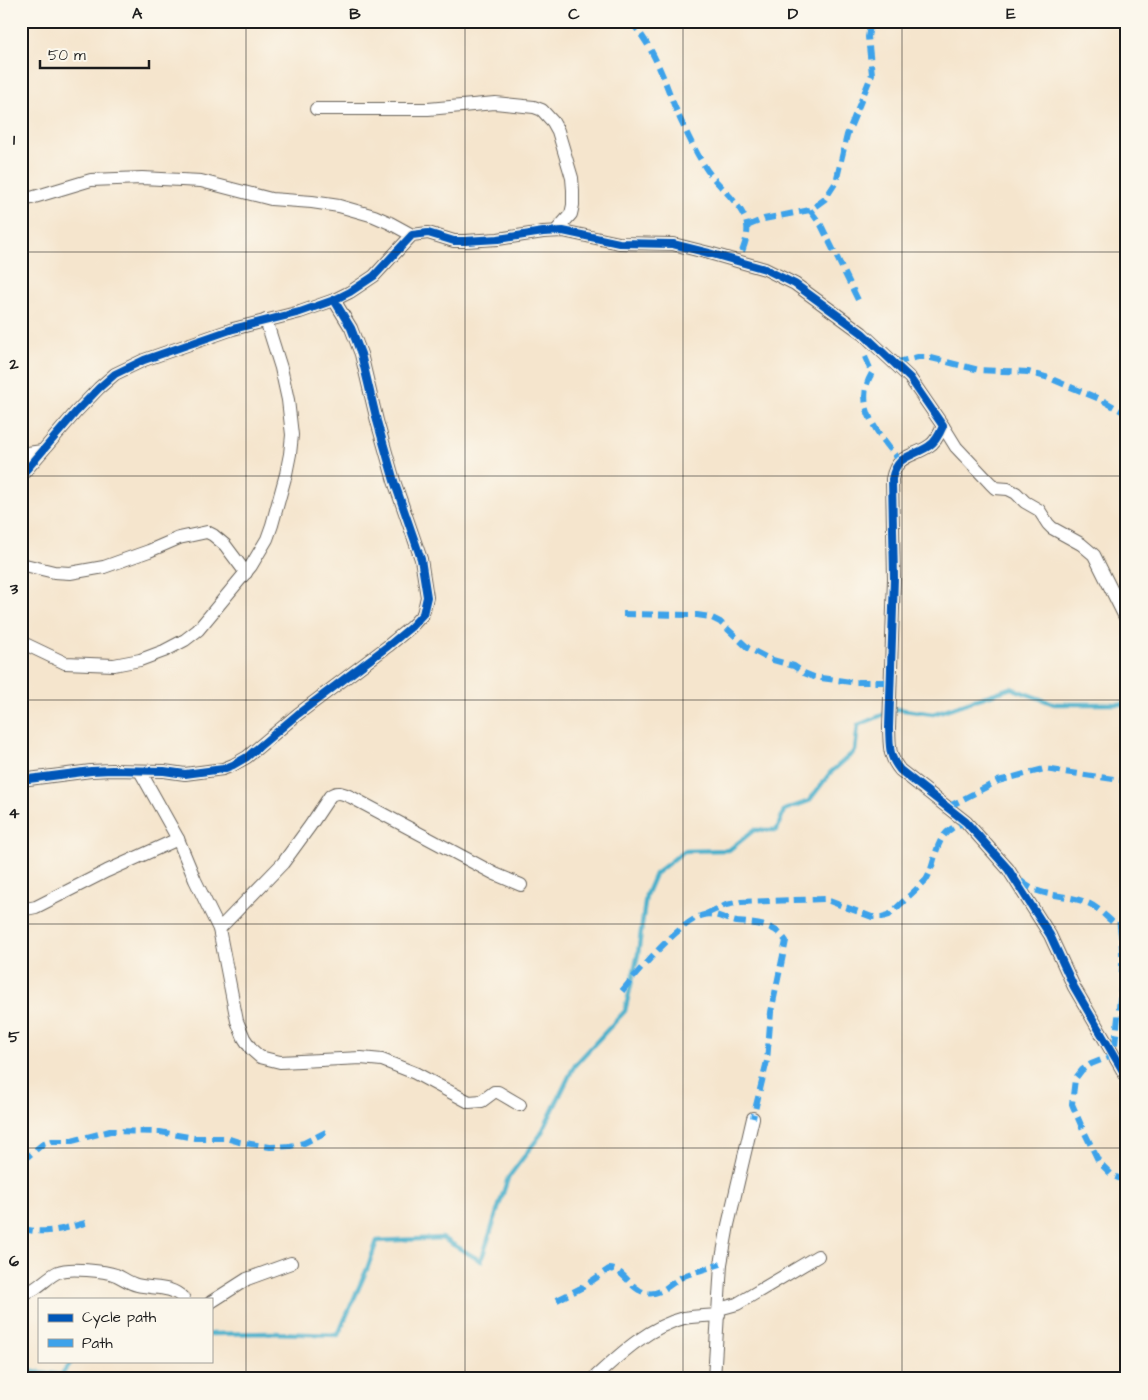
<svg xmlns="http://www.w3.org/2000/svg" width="1148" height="1400" font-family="'Architects Daughter',sans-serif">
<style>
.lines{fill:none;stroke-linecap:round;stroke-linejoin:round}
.stream{stroke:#4cb0cb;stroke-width:4.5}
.minor-casing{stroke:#68625a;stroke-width:14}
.minor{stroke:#fff;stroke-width:12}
.quiet{stroke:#3da2ea;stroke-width:6;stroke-dasharray:12 6;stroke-linecap:butt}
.cycleway-casing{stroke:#fbf7ec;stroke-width:11}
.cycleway{stroke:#0057b8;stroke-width:8}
.grid{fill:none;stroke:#1c1c1c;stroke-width:1;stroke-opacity:0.55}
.neatline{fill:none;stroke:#1c1c1c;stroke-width:2}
.grid-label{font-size:16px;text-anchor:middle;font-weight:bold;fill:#1c1c1c}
</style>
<rect width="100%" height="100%" fill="#fbf7ec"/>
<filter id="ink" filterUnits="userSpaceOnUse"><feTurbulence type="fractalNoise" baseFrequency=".02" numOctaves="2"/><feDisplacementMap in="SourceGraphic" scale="10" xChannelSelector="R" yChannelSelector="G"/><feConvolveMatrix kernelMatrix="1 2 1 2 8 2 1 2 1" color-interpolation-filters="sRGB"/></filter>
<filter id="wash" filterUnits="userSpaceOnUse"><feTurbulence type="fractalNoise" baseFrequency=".0096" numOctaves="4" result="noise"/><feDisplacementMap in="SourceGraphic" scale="20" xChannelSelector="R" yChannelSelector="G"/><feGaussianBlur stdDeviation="1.12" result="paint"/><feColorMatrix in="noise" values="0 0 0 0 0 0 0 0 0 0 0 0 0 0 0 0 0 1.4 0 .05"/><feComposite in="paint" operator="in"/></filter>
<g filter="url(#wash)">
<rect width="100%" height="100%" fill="#f5e5cd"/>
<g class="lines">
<g class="stream">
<path d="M211,1334L273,1333L338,1335L367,1269L377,1241L442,1238L481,1261L508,1178L541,1134L574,1066L625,1011L638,954L646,895L655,874L684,851L729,850L754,830H777L784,810L809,801L830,773L855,751L858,725L897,709L933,714L1011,688L1054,704H1127"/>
<path d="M21,1367L27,1370L61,1375L72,1361"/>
</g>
</g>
</g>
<g filter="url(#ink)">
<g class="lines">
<g class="minor-casing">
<g id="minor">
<path d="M316,109H428L495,103L534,107L542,110L553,122L558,131L572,178L573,190V205L571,214L556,231"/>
<path d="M21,201L91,180L142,178L201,181L271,199L312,202L339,206L374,216L390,223L412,235"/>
<path d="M943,426L956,447L990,483L995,488L1008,489L1016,493L1025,502L1039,510L1048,524L1052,528L1081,544L1094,555L1127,621"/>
<path d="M21,454L42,451"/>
<path d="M21,476L76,412L99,388L115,374L144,360L233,329L300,312L334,300L350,292L374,276L412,235L428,233L454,241H465L498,239L543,232L563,231L619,243L673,244L709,253L765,269L795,284L862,333L910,378L943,426C940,433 936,442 929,446C911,458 897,454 892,479L894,578L889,728C890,746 888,755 900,770L966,822L1008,869L1050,935L1074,987L1127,1078"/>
<path d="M21,564L54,572L70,573L104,567L149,551L179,538L207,532L213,535L225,545L246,573"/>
<path d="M21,642L65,663L114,665L140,660L164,651L185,640L198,630L251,566L267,539L272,525L286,474L290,454L292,435L288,400L281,368L266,320"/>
<path d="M140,771L178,839L195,880L219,929L237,1021L244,1038L252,1050L260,1057L280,1062L361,1058L382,1060L415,1073L469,1102L482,1101L494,1092H498L520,1105"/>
<path d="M21,780L91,771L112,770L164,771L185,774L223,769L233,765L247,757L298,714L388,646L411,627L423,614L427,597L421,559L394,481L377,421L361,354L351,328L334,300"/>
<path d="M21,910L36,907L107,871L178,839"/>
<path d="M219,929L283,863L310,826L330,796C337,790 344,794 351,797L495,874L521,885"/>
<path d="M21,1293C37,1292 45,1278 58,1272C69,1267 105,1271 116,1275C123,1278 129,1283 137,1285C154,1289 171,1285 184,1299"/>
<path d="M211,1302L247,1279L291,1263"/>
<path d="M719,1309L737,1304L818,1256"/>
<path d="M593,1379C619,1355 648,1327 684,1318C695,1316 708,1316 719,1315"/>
<path d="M714,1379L721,1264L728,1225L753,1118"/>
</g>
</g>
<use href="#minor" class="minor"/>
<g class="quiet">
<path d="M630,21C652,44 663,76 674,105C683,126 693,147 705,167C716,185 743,204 747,225C749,237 742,251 738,262"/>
<path d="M810,210L821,225L858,300"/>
<path d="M747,226L764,219L810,210L825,199L836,182L847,135L872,74L868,37L871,21"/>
<path d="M865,357L872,373C852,406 880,436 900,461"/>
<path d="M895,363L918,357H927L979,370L1028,372L1049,378L1102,400L1127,414"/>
<path d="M623,614L697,615L710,617L720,622L748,648L769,659L794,666L804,673L814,677L851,682H892"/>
<path d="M948,807L998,781L1044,769L1127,781"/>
<path d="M1021,881C1039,898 1064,893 1088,903C1098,907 1107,918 1116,925L1127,924"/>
<path d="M706,914L726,905L741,902L824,899L872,917H882L889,915L926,880C936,864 934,840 951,829C955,826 961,824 966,822"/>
<path d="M1120,926C1126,969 1118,1011 1114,1055L1091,1064L1082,1070L1075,1079L1072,1104L1081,1125L1099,1162L1113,1176L1127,1181"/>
<path d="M622,991C637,973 681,920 704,915C715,912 726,920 737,922C749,923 765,924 775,930C779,932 783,937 786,941L771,1012L767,1061L753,1118"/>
<path d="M21,1160L26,1158L44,1143L52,1141H72L110,1131L160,1132L195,1138H226L239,1142L270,1147L290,1146L304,1143L326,1132"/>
<path d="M21,1228C44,1236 66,1228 89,1222"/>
<path d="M557,1300L583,1287L609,1269C623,1269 628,1284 639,1290C658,1301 669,1283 684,1276C696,1271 709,1268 721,1264"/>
</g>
<g class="cycleway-casing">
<g id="cycleway">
<path d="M21,476L76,412L99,388L115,374L144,360L233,329L300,312L334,300L350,292L374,276L412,235L428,233L454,241H465L498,239L543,232L563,231L619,243L673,244L709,253L765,269L795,284L862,333L910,378L943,426C940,433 936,442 929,446C911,458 897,454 892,479L894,578L889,728C890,746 888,755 900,770L966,822L1008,869L1050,935L1074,987L1127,1078"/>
<path d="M21,780L91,771L112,770L164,771L185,774L223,769L233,765L247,757L298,714L388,646L411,627L423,614L427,597L421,559L394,481L377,421L361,354L351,328L334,300"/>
</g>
</g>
<use href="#cycleway" class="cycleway"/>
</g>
</g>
<path class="grid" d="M246,21V1379M465,21V1379M683,21V1379M902,21V1379M21,252H1127M21,476H1127M21,700H1127M21,924H1127M21,1148H1127"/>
<rect width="1148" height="1400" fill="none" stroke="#fbf7ec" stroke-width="55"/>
<rect x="38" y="1298" width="175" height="65" fill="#fbf7ec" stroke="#a29f99"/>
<rect x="48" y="1314" width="25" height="8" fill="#0057b8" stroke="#a29f99"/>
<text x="82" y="1322" font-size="15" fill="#1c1c1c">Cycle path</text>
<rect x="48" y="1339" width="25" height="8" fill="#3da2ea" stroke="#a29f99"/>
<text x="82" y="1348" font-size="15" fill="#1c1c1c">Path</text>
<path d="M40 60v8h109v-8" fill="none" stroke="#1c1c1c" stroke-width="2.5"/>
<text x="48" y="60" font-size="15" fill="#1c1c1c" stroke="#fbf7ec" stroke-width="4" paint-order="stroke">50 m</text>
<rect x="28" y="28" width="1092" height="1344" class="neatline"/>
<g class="grid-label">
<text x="137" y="19">A</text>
<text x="355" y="19">B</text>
<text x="574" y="19">C</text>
<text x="793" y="19">D</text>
<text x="1011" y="19">E</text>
<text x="14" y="145">1</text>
<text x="14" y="369">2</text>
<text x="14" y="594">3</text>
<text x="14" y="818">4</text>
<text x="14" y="1042">5</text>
<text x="14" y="1266">6</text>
</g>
</svg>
